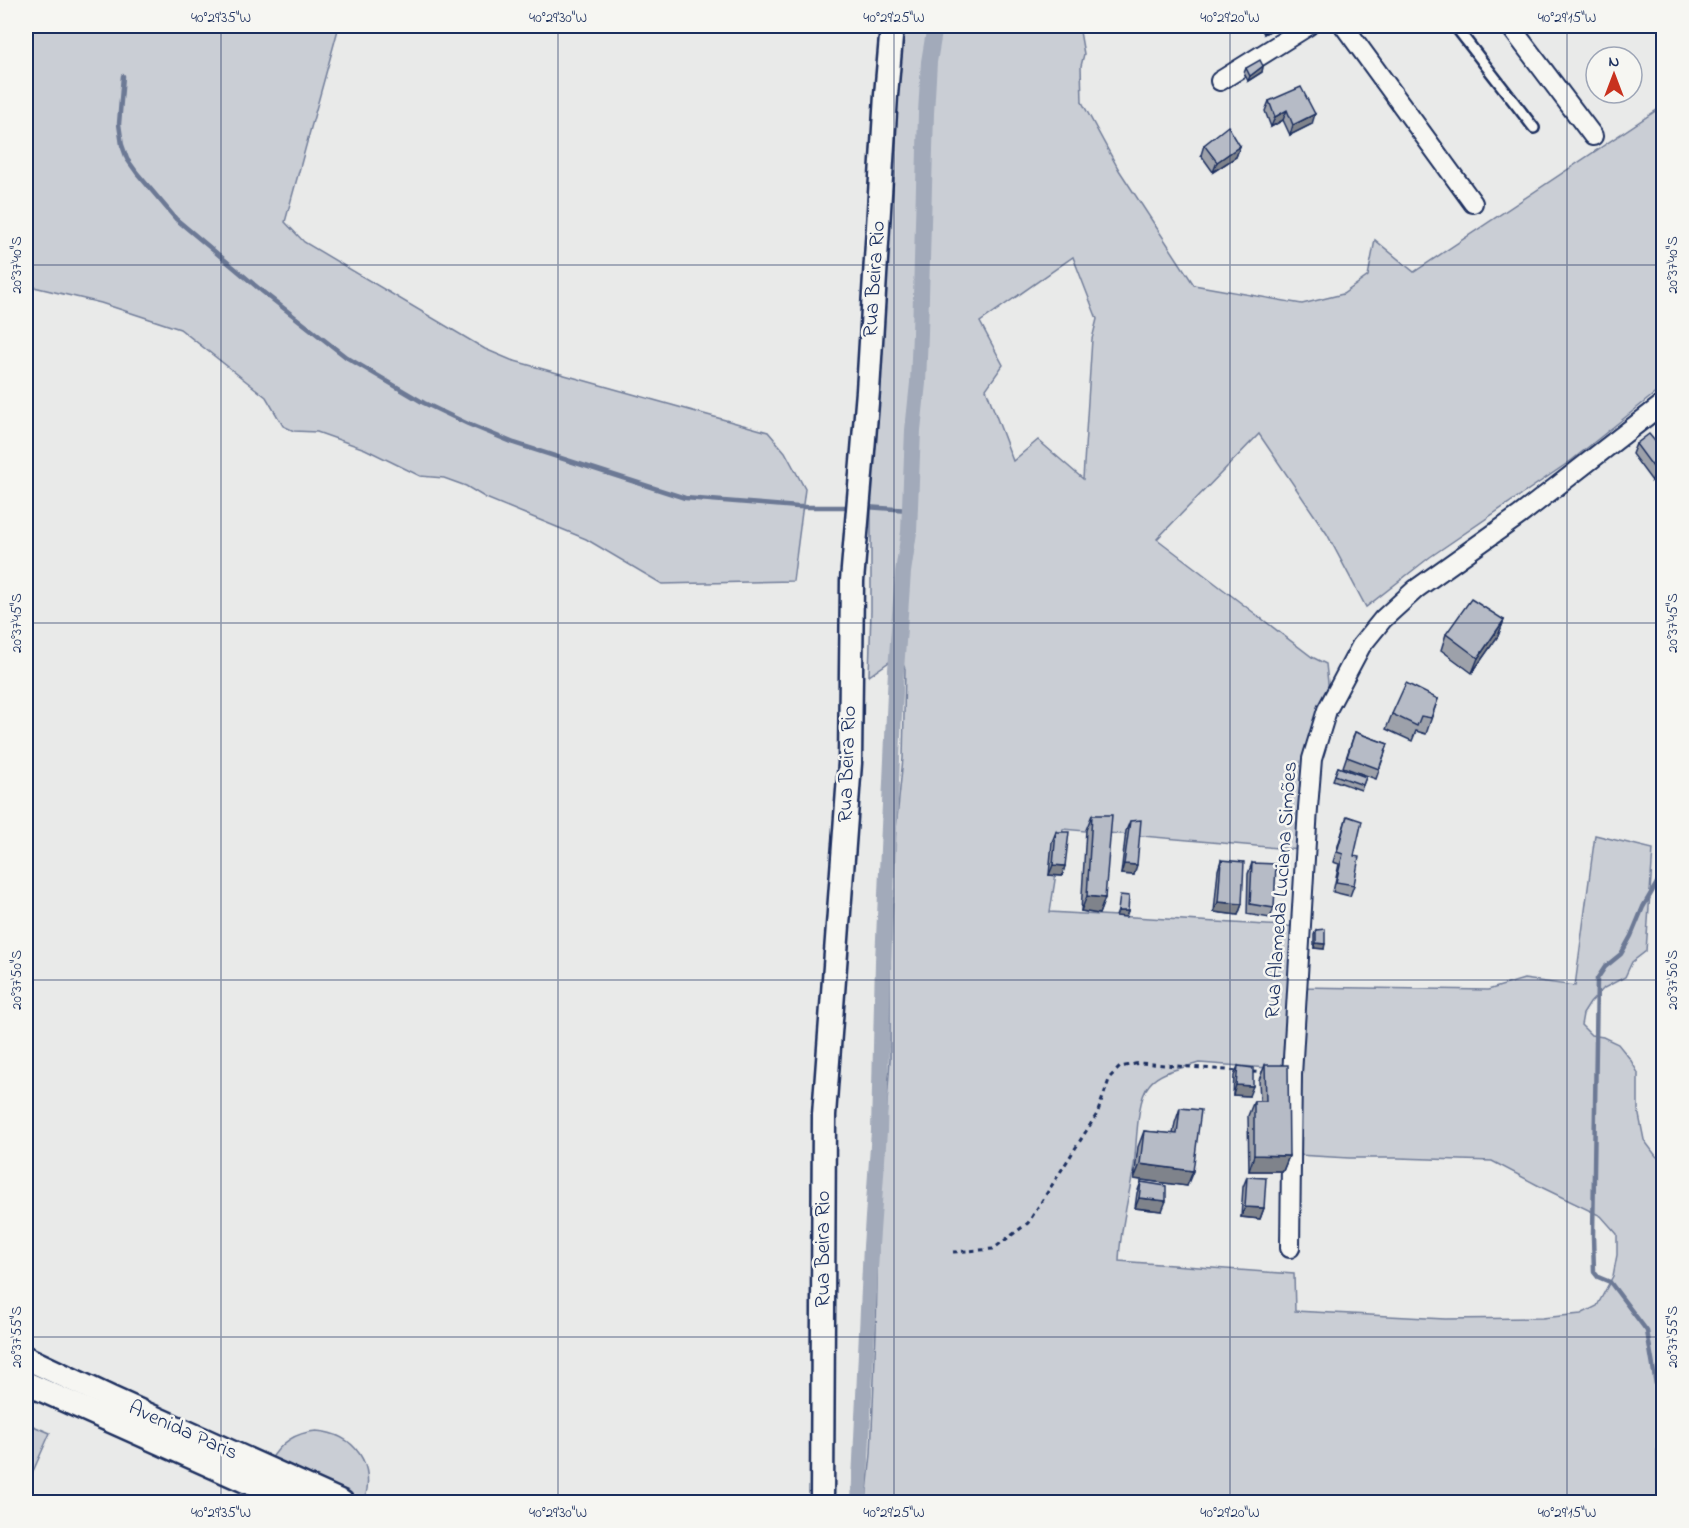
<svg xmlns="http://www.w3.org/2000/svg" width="1689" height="1528" font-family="'Indie Flower',sans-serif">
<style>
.green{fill:#caced5;stroke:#727e9a;stroke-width:1.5;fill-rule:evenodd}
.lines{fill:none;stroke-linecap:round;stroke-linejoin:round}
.stream{stroke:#6c7995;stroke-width:4.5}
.canal{stroke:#a2aaba;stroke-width:16}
.service-casing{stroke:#1b2f5e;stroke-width:14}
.minor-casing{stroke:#1b2f5e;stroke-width:22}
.tertiary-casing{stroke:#1b2f5e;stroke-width:27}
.path{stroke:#1b2f5e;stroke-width:3;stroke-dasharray:4.5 4.5;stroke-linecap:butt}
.service{stroke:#f6f6f2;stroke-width:9}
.minor{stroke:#f6f6f2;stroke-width:18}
.tertiary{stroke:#f6f6f2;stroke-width:22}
.wall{fill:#9da1aa;stroke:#1b2f5e;stroke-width:1.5}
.shaded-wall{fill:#7f838b;stroke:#1b2f5e;stroke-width:1.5}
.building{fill:#b6bbc6;stroke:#1b2f5e;stroke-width:1.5}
.ticks{fill:none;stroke:#1b2f5e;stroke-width:1.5;stroke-opacity:0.45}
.labels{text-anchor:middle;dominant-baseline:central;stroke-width:5;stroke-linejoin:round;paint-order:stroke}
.street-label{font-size:21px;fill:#1b2f5e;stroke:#f6f6f2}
.neatline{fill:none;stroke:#1b2f5e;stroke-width:2}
.ticks-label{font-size:15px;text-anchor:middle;fill:#1b2f5e}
</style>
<rect width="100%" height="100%" fill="#e9eae9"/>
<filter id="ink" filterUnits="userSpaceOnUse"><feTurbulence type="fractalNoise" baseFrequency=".0167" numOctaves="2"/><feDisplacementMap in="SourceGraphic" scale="12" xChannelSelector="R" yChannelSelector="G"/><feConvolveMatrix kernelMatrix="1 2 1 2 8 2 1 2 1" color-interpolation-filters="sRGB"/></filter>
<g filter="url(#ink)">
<g class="green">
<path d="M26,26H339L285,222L304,242L485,349L511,360L768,432L785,452L805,489L793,581L662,584L586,539L486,498L466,486L444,478L420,476L365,449L317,432L294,431L283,426L266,397L180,329L101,303L34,287L26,281V122L31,115L26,101Z"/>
<path d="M897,26H1079L1084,54L1081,66L1082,102L1119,170L1194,285L1302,304L1343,294L1368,276L1375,240L1414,272L1663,106V387L1572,460L1430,557L1366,607L1327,534L1259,434L1157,539L1312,657L1326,664L1330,702L1301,850L1063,829L1050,912L1301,927V987L1488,990L1524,979L1575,986L1595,835L1653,849L1646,951L1632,962L1625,977L1604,988L1590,1003L1583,1014L1581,1025L1591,1035L1603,1037L1618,1044L1630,1059L1638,1073V1110L1644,1140L1656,1156L1663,1162V1502H866L871,1454L876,1331L879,1182L886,1118L890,1059V949L894,849L903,758L905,669L903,664L900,662L895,663L892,666V660L869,676L871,611V462ZM1073,257L1097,319L1092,339L1083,479L1038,440L1013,461L986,389L1003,365L980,322ZM1199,1063L1298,1070L1297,1155L1349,1158H1398L1492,1161L1543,1188L1601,1216L1617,1234V1255L1613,1276L1597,1306L1581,1314L1542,1318L1445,1319L1295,1311L1294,1274L1119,1261C1120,1229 1129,1197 1134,1166C1137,1145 1136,1100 1149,1085C1160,1071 1182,1068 1199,1063Z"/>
<path d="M26,1423L50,1433L26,1487Z"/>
<path d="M316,1431C356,1434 376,1465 364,1502L270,1461C281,1442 295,1433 316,1431Z"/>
</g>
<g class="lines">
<g class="stream">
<path d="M123,76L119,124L122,145L127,159L137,173L176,219L263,292L346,357L424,403L468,424L514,443L685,498L798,507H851"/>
<path d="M866,507L909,510"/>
<path d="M1659,1502L1658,1396L1647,1331L1610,1282L1598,1277L1594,1272L1593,1236L1597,979L1605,967L1621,954L1631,936L1643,907L1664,871"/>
</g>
<path class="canal" d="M859,1502L871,1246L879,1131L883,961L896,670L903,572L909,532L913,430L918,383L920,333L926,113L929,62L935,26"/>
<g class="service-casing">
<path id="service" d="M1455,26L1534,128"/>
</g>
<g class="minor-casing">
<g id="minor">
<path d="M1344,26L1473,203"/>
<path d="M1510,26L1593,136"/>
<path d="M1220,81L1308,26"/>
<path d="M1290,1248L1292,1075L1308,808L1312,759L1327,710L1361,646L1383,619L1416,589L1520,515L1664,403"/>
</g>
</g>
<g class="tertiary-casing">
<g id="tertiary">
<path d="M26,1358L111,1398L342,1502"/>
<path d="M26,1383L292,1502"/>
<path d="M822,1502L824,1115L850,763L852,581L868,391L886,95L892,26"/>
</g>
</g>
<g class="path">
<path d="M1252,1072L1266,1073"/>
<path d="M953,1252L993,1249L1028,1223L1097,1114L1110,1077L1120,1067L1140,1063L1239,1071"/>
</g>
<use href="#service" class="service"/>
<use href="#minor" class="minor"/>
<use href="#tertiary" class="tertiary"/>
</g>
<g class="wall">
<path d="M1260,26H1279L1264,34Z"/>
<path d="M1263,66L1262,72L1248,81L1244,73L1246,68Z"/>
<path d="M1269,101L1312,124L1290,135L1283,120L1271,127L1265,111Z"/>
<path d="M1204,145L1240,146L1236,157L1213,172L1201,155Z"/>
<path d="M1636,444L1664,452V472L1652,481L1632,454Z"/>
<path d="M1504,620L1498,636L1472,673L1441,650L1446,634Z"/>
<path d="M1438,699L1426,734L1416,731L1412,741L1386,729L1392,714Z"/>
<path d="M1355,732L1388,744L1376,779L1343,767Z"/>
<path d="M1338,767L1366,777L1361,790L1333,780Z"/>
<path d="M1092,815L1105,898L1099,914L1081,911L1086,830Z"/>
<path d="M1347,816L1354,856V885L1350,896L1333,892L1339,864L1333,862Z"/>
<path d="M1130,821L1134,875L1121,874L1126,831Z"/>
<path d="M1056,832L1065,866L1062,876L1049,875L1052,842Z"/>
<path d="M1221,860L1242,904L1238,915L1214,912L1218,870Z"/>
<path d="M1252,863L1274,908L1270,918L1247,914L1248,874Z"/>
<path d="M1316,930L1324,949L1314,948V935Z"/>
<path d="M1265,1065L1289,1156L1283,1171H1249L1248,1116L1254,1101H1260L1259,1080Z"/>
<path d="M1238,1066L1249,1096L1233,1095L1234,1076Z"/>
<path d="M1180,1108L1187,1186L1134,1179L1138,1147L1144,1131L1173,1134L1175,1123Z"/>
<path d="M1247,1177L1264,1208L1260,1219L1241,1217L1243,1187Z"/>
<path d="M1141,1182L1162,1211L1135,1208L1137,1193Z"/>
</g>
<g class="shaded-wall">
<path d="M1267,26H1279L1264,34Z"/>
<path d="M1263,66L1262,72L1248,81L1250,76Z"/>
<path d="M1287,110L1283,120L1271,127L1275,117Z"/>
<path d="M1315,114L1312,124L1290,135L1293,125Z"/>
<path d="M1240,146L1236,157L1213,172L1217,162Z"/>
<path d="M1664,465V472L1652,481L1656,471Z"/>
<path d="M1504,620L1498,636L1472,673L1478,658Z"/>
<path d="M1124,864L1137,865L1134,875L1121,874Z"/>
<path d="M1053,865L1065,866L1062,876L1049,875Z"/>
<path d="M1087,896L1105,898L1099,914L1081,911Z"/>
<path d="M1218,902L1242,904L1238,915L1214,912Z"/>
<path d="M1118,911H1128L1126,917L1116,916Z"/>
<path d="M1316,943L1325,944L1324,949L1314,948Z"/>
<path d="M1236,1085L1253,1086L1249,1096L1233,1095Z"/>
<path d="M1254,1155L1289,1156L1283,1171H1249Z"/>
<path d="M1140,1164L1193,1171L1187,1186L1134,1179Z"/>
<path d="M1139,1198L1166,1201L1162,1211L1135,1208Z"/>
<path d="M1245,1207L1264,1208L1260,1219L1241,1217Z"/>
</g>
<g class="building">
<path d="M1260,60L1263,66L1250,76L1246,68Z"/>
<path d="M1301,87L1315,114L1293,125L1287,110L1275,117L1269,101Z"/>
<path d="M1228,126L1240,146L1217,162L1204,145Z"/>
<path d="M1649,434L1664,452V465L1656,471L1636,444Z"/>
<path d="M1471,599L1504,620L1478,658L1446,634Z"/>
<path d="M1406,683L1438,699L1431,718L1421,716L1417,726L1392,714Z"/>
<path d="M1355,732L1388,744L1379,769L1347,757Z"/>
<path d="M1338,767L1366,777L1363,785L1335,775Z"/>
<path d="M1092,815H1112L1105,898L1087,896Z"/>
<path d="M1347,816L1362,821L1354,856L1359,857L1354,885L1336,882L1343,854L1337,852Z"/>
<path d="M1141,820L1137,865L1124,864L1130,821Z"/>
<path d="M1056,832H1069L1065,866L1053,865Z"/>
<path d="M1221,860L1244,862L1242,904L1218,902Z"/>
<path d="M1252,863L1276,864L1274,908L1250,904Z"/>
<path d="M1120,895L1129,896L1128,911H1118Z"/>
<path d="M1325,929V944L1316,943V930Z"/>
<path d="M1265,1065H1288L1289,1156L1254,1155V1101H1266Z"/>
<path d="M1238,1066L1253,1068V1086L1236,1085Z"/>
<path d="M1180,1108L1201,1110L1193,1171L1140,1164L1144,1131L1177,1134Z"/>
<path d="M1247,1177L1266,1178L1264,1208L1245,1207Z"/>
<path d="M1141,1182L1166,1186V1201L1139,1198Z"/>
</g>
</g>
<path class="ticks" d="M221,26V1502M558,26V1502M894,26V1502M1230,26V1502M1567,26V1502M26,265H1664M26,623H1664M26,980H1664M26,1337H1664"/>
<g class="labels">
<g class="street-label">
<text transform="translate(875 279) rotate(-86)">Rua Beira Rio</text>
<text transform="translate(848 764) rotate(-88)">Rua Beira Rio</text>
<text transform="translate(1282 890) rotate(-86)">Rua Alameda Luciana Simões</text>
<text transform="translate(824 1249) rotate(-90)">Rua Beira Rio</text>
<text transform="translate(183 1431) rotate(24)">Avenida Paris</text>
</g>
</g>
<rect width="1689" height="1528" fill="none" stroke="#f6f6f2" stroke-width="66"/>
<g transform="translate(1614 75)"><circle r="28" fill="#f6f6f2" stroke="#9ea6b7" stroke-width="1.5"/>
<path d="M0-4.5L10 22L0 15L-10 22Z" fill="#c8321e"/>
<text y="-9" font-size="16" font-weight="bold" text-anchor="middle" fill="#1b2f5e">N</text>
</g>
<rect x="33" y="33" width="1623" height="1462" class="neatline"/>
<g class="ticks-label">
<text x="221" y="22">40°29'35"W</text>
<text x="558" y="22">40°29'30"W</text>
<text x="894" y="22">40°29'25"W</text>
<text x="1230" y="22">40°29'20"W</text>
<text x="1567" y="22">40°29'15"W</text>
<text transform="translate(16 265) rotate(-90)" y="5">20°37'40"S</text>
<text transform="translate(1672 265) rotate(-90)" y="5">20°37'40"S</text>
<text transform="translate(16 623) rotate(-90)" y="5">20°37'45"S</text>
<text transform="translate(1672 623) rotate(-90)" y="5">20°37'45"S</text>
<text transform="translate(16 980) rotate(-90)" y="5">20°37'50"S</text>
<text transform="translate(1672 980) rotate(-90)" y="5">20°37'50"S</text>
<text transform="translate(16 1337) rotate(-90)" y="5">20°37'55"S</text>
<text transform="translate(1672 1337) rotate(-90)" y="5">20°37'55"S</text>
<text x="221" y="1517">40°29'35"W</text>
<text x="558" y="1517">40°29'30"W</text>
<text x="894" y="1517">40°29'25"W</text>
<text x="1230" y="1517">40°29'20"W</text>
<text x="1567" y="1517">40°29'15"W</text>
</g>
</svg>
